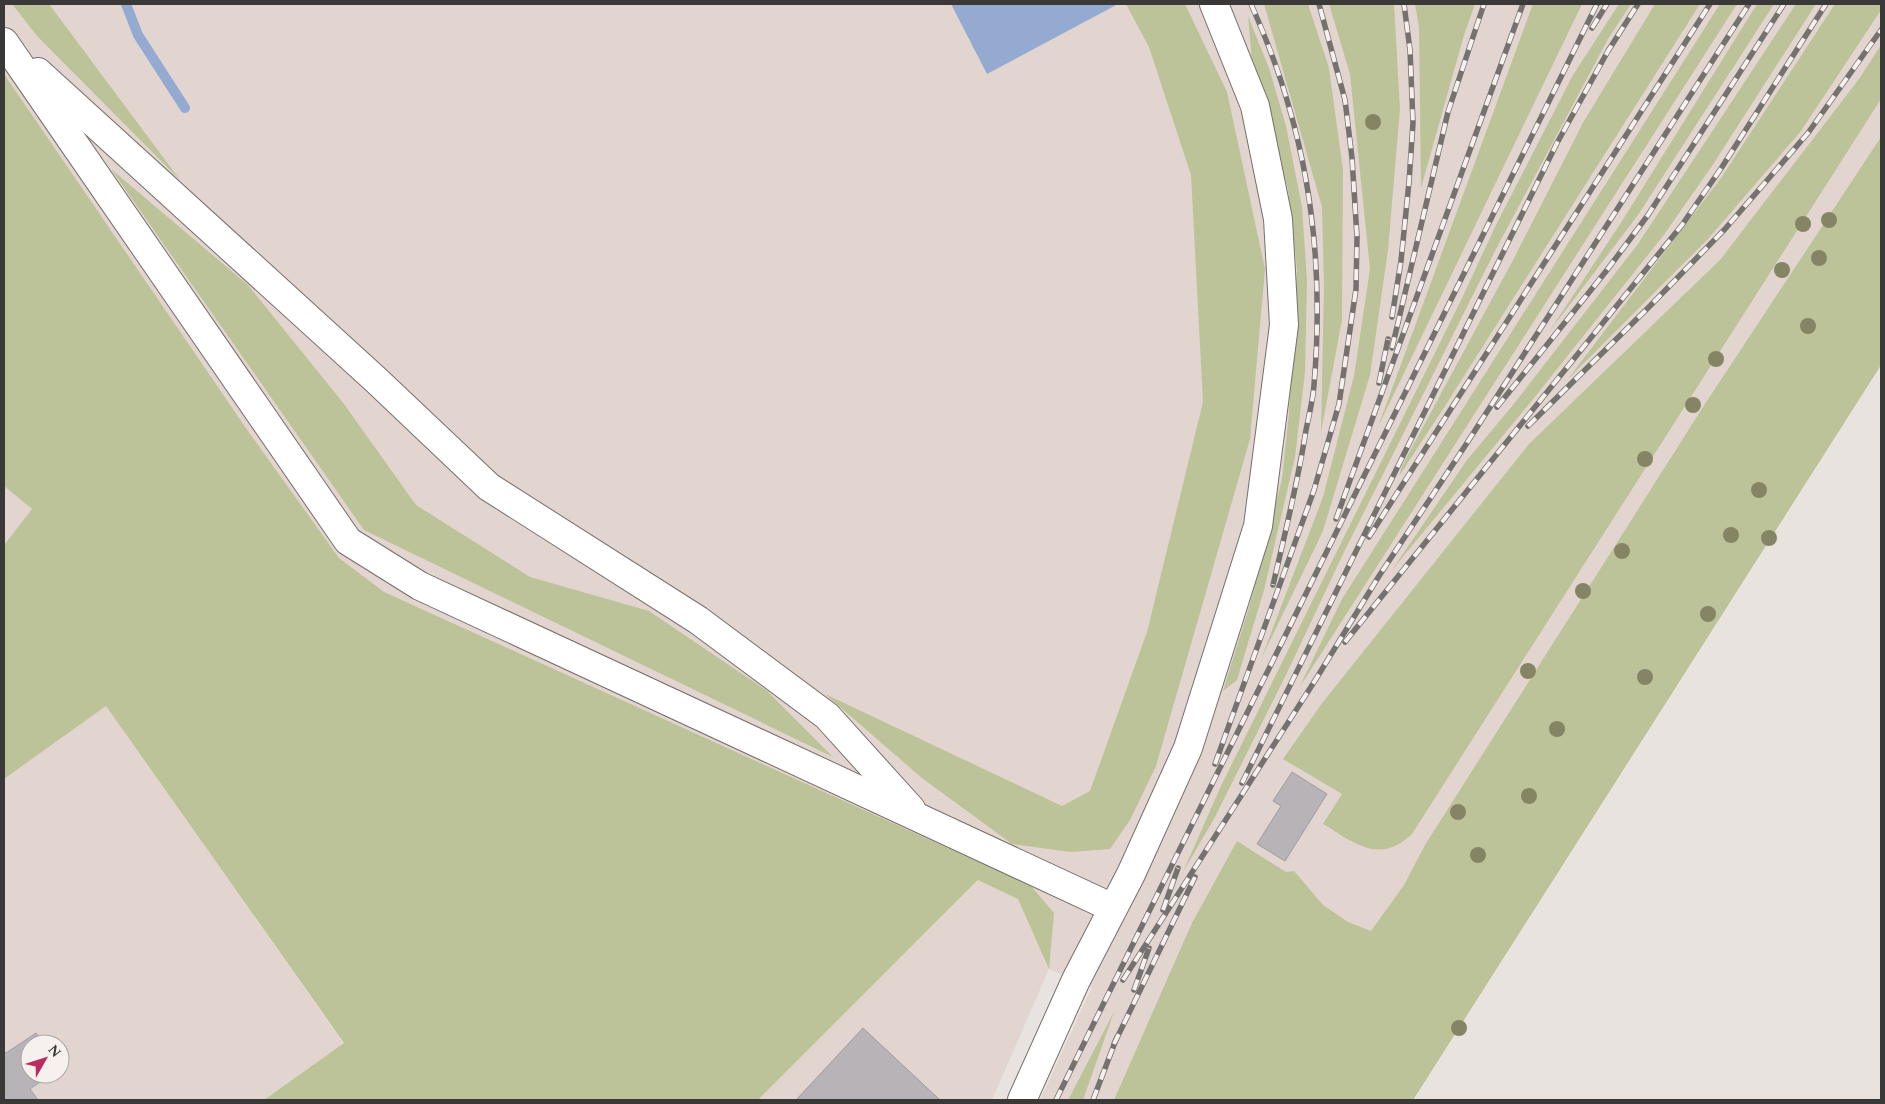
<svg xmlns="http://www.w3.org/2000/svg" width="1885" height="1104" font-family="Spectral,serif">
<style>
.built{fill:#e2d4ce;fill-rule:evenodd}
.green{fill:#bcc398}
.water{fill:#94aad0}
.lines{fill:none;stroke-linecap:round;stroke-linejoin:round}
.stream{stroke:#94aad0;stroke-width:10}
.building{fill:#b7b3b7;stroke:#a19ca0}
.minor-casing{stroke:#75706d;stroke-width:30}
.minor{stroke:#fff;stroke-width:28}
.rail-casing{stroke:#74716f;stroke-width:5.5}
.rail{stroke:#f6f0ee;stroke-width:4;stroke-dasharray:11;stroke-linecap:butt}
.tree{fill:#858565}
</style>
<rect width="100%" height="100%" fill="#e9e3e0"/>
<g class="built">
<path d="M4,4H1881V365L1413,1100H1040L1092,987L1049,969L992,1100H758L978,881L350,592L4,105Z"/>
<path d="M4,486L32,509L4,545Z"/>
<path d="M106,706L344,1044L264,1100H4V779ZM30,1044H60V1074H30Z"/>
</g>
<g class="green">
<path d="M12,4H49L180,180L38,37Z"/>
<path d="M1126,4H1185L1227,92L1265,269L1250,439L1156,766L1130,820L1110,849L1070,852L1012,844L922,778L825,694L1062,806L1090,791L1147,632L1203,402L1191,175L1149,47Z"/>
<path d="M1264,4H1308L1329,68L1343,170L1342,320L1321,432L1324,286L1322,207Z"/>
<path d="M1329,4H1394L1400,109L1388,250L1370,375L1323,531L1261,659L1323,497L1354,376L1370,269L1350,74Z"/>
<path d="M1415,4H1475L1464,35L1421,188L1419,27Z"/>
<path d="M1533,4H1582L1378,427Z"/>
<path d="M1619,4H1631L1608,39L1495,251L1345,550L1285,677L1215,817L1183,872L1221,786L1463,296L1495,227L1573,75Z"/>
<path d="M1655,4H1700L1445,406L1399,476L1402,466L1513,260L1584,121Z"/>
<path d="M1720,4H1737L1299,688L1342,599Z"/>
<path d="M1757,4H1774L1638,215L1549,332L1624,218Z"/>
<path d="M1796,4H1816L1712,166L1663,236L1534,398L1392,570L1467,460L1513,405L1638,244Z"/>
<path d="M1835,4H1881V10L1801,131L1708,239L1568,379L1721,178Z"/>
<path d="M1248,16L1269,68L1286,126L1302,207L1307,280L1305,372L1295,457L1264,590L1237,680L1223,691L1250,604L1282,479L1289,413L1297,269L1288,189L1252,61Z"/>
<path d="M1881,45V99L1412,834C1379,865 1355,843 1323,824L1342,794L1283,759L1323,702L1529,444L1720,260L1859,79Z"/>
<path d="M4,74L250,434L339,558L384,592L1031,886L1054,913L1049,969L1018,899L978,880L758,1100H264L344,1043L106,706L4,779V545L32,509L4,486Z"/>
<path d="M1881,137V365L1413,1100H1114L1192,923L1237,841L1286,872L1294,871L1323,905L1348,922L1371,931L1404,885L1425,845L1705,404Z"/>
<path d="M111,169L248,285L344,404L416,505L530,577L649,611L766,690L833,757L364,530Z"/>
<path d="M1114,1012L1083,1100H1068Z"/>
</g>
<path class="water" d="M951,4H1118L987,74Z"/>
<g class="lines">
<path class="stream" d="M126,4L138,35L185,108"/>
</g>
<g class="building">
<path d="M1292,772L1327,794L1285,861L1257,844L1281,806L1273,801Z"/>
<path d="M863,1028L940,1100H796Z"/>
<path d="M36,1033L44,1044H30V1074H51L30,1089L38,1100H4V1051L6,1053Z"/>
</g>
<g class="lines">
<g class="minor-casing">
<g id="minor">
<path d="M4,42L348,541L420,586L1113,908"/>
<path d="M38,72L375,379L489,487L698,620L827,716L911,809"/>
<path d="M1022,1100L1076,980L1131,874L1188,748L1258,526L1284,325L1278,219L1255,106L1214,4"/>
</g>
</g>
<use href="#minor" class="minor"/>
<g class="rail-casing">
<g id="rail">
<path d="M1251,4C1266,38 1279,71 1289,107C1315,196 1322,292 1314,385C1313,400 1309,415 1306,430C1298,482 1285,533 1273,585"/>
<path d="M1592,28L1607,4"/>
<path d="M1392,317L1401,261L1409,182L1413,123L1410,50L1404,4"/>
<path d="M1392,348L1448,112L1484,4"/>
<path d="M1379,383L1388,339"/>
<path d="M1497,407L1607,270L1648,215L1784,4"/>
<path d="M1528,426L1648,308L1725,229L1808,133L1881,30"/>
<path d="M1336,519L1523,4"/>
<path d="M1369,537L1710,4"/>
<path d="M1345,642L1682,225L1722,167L1826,4"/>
<path d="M1215,764L1314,490L1339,404L1356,289L1357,237L1352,158L1345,100L1319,4"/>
<path d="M1242,783L1557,143L1608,51L1638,4"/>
<path d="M1163,910L1178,868"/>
<path d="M1123,980L1316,679L1379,576L1465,446L1749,4"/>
<path d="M1134,990L1149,948"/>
<path d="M1114,1044L1195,877"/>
<path d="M1056,1100L1597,4"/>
<path d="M1093,1100L1117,1037"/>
</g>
</g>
<use href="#rail" class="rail"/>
</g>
<g class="tree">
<circle cx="1373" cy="122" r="8"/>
<circle cx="1829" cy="220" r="8"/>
<circle cx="1803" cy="224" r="8"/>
<circle cx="1819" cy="258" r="8"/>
<circle cx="1782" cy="270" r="8"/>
<circle cx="1808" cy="326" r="8"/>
<circle cx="1716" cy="359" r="8"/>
<circle cx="1693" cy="405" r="8"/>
<circle cx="1645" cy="459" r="8"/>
<circle cx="1759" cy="490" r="8"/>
<circle cx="1731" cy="535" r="8"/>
<circle cx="1769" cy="538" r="8"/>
<circle cx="1622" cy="551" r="8"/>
<circle cx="1583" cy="591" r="8"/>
<circle cx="1708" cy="614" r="8"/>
<circle cx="1528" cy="671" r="8"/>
<circle cx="1645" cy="677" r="8"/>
<circle cx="1557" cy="729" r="8"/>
<circle cx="1529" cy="796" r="8"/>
<circle cx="1458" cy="812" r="8"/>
<circle cx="1478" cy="855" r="8"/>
<circle cx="1459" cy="1028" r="8"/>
</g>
<rect width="1885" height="1104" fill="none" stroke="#3b3938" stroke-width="10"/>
<g transform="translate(45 1059) rotate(51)"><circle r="24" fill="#f6f0ee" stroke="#aba7a5"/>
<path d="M0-4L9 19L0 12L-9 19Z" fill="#ba2c5e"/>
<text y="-8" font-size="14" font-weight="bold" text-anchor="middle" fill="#3b3938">N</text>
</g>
</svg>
